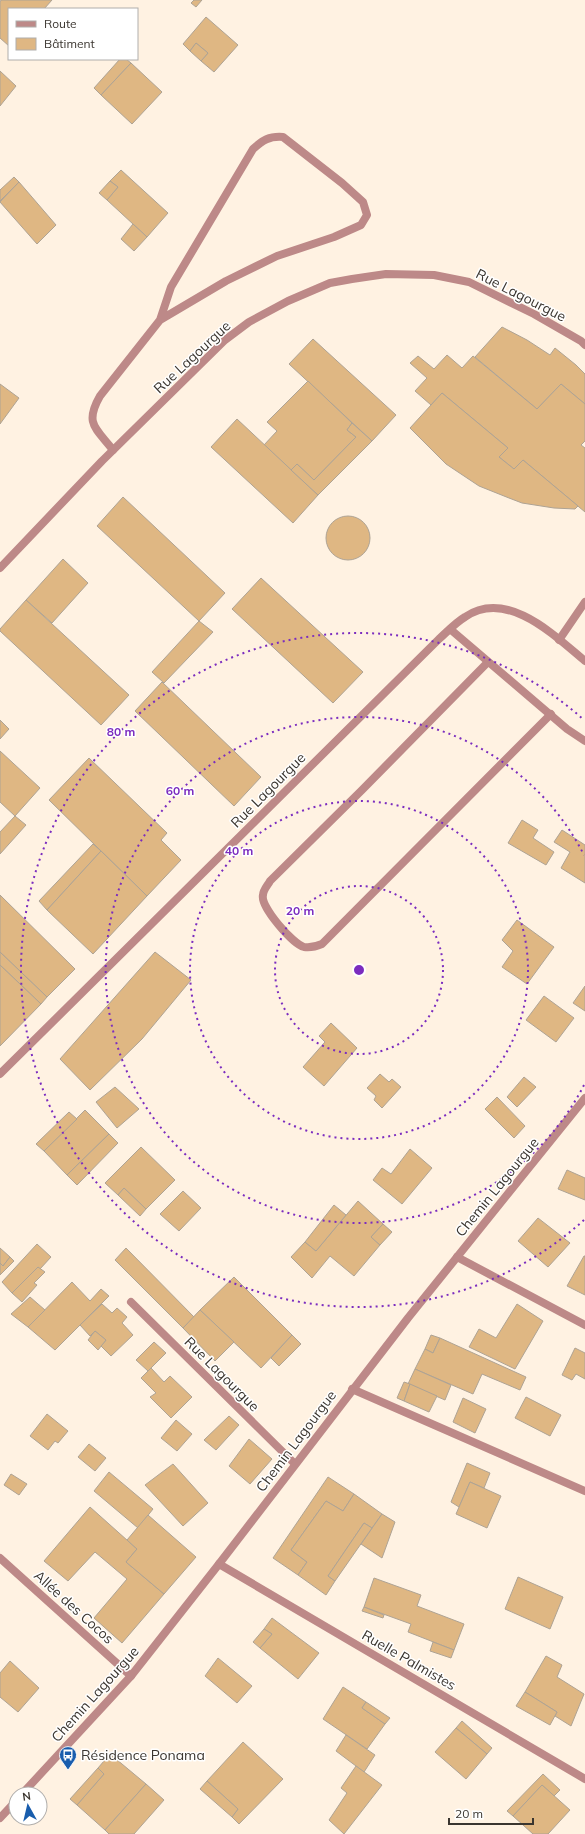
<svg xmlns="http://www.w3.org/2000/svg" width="585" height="1834" font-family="Mulish,sans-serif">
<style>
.building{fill:#dfb783;stroke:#aea394}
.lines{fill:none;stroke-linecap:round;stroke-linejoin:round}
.service{stroke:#bd8988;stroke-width:8}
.minor{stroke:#bd8988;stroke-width:8}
.tertiary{stroke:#bd8988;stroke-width:8}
.ring{fill:none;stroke:#7b2cbf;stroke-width:2;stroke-dasharray:2 4}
.labels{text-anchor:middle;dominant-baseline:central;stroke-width:3;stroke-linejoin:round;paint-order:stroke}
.street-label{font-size:14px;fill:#3a352f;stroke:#fff}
.poi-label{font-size:14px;fill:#3a352f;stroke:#fff;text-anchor:start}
.centre{fill:#7b2cbf;stroke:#fff;stroke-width:2}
.ring-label{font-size:12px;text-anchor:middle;font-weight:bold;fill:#7b2cbf;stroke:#fff;stroke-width:3;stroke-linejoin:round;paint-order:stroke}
</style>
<rect width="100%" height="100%" fill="#fff2e2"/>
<g class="building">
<path d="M1,0H52L44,9H9V46L0,38V2Z"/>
<path d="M194,0H202L196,7L191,3Z"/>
<path d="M206,17L238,45L214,72L201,61L208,53L196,43L190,51L183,44Z"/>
<path d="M196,43L208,53L201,61L190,51Z"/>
<path d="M120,59H126L131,63L101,95L94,88Z"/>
<path d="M131,63L162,92L132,124L101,95Z"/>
<path d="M0,71L16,86L0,106Z"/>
<path d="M121,170L168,213L147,237L107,200L118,187L110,181Z"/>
<path d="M14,177L19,182L0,201V190Z"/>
<path d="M110,181L118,187L107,200L99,193Z"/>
<path d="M19,182L56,225L37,244L0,202Z"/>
<path d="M133,224L147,237L134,251L121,239Z"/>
<path d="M502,327L527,340L550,355L555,348L576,365L585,374V404L561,384L537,409L475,357Z"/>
<path d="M313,339L396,415L372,441L289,364Z"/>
<path d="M447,355L462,368L473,356L537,409L561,384L585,404V441L581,445L585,448V512L523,460L514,469L499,457L508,448L442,393L431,405L415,391L427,378L410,363L418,356L434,369Z"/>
<path d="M308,381L352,423L347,430L356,437L314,480L297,464L291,470L264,445L277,431L267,422Z"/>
<path d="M0,384L19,398L0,424Z"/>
<path d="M442,393L508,448L499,457L514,469L523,460L578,506L575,509L554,508L522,503L509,498L479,486L446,464L410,428Z"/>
<path d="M237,419L318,495L293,523L211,447Z"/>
<path d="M352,423L372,441L318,495L291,470L297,464L314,480L356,437L347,430Z"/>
<path d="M123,497L225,593L199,621L97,526Z"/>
<circle cx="348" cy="538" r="22"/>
<path d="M63,559L88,583L52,623L26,600Z"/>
<path d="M261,578L363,672L333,703L232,609Z"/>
<path d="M26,600L129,695L101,725L0,631V629Z"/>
<path d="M199,621L213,632L164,683L152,672Z"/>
<path d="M162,682L261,777L234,806L135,711Z"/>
<path d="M0,720L9,729L0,739Z"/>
<path d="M0,751L40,788L15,816L0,802Z"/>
<path d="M89,758L167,833L161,840L181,860L147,896L49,800Z"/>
<path d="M15,816L26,825L0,854V832Z"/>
<path d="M522,820L538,830L533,838L554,852L546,865L508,843Z"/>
<path d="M562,830L585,845V883L561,868L570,852L554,842Z"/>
<path d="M93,844L101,851L47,910L39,901Z"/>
<path d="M101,851L147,896L93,954L47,910Z"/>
<path d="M0,895L75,969L47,997L0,952Z"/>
<path d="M517,920L554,947L527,984L502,967L513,951L502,940Z"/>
<path d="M0,952L47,997L41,1004L0,965Z"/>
<path d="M155,952L191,980L142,1039L90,1090L60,1059Z"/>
<path d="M0,965L41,1004L0,1046Z"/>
<path d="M585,986V1011L573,1003Z"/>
<path d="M544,996L574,1018L556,1042L526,1020Z"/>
<path d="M331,1023L357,1048L324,1086L303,1067L325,1042L319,1036Z"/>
<path d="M380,1074L389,1082L392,1079L401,1087L382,1108L374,1100L376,1096L367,1088Z"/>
<path d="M524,1077L536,1087L517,1107L507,1097Z"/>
<path d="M115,1087L139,1109L117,1128L96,1102Z"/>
<path d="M497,1097L525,1126L514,1138L485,1109Z"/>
<path d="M85,1110L109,1134L67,1175L44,1151Z"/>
<path d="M69,1112L77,1119L44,1151L36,1144Z"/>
<path d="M109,1134L118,1143L77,1185L67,1175Z"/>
<path d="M141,1147L175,1180L146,1209L124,1188L118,1195L105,1183Z"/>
<path d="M410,1149L432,1168L402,1204L373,1180L382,1168L391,1174Z"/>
<path d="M567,1170L585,1178V1200L558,1189Z"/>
<path d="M124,1188L146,1209L140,1216L118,1195Z"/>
<path d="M183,1191L201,1208L179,1231L160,1214Z"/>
<path d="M358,1201L383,1224L371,1237L380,1245L354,1276L330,1256L312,1278L291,1257L305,1242L316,1251Z"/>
<path d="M334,1205L346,1215L316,1251L305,1242Z"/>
<path d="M538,1218L570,1243L548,1267L518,1241Z"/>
<path d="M383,1224L392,1232L380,1245L371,1237Z"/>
<path d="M37,1244L51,1257L40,1269L38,1267L12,1293L2,1282Z"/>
<path d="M0,1248L10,1257L3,1266L0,1263Z"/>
<path d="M126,1248L194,1317L183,1328L115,1260Z"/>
<path d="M584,1256H585V1295L567,1286Z"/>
<path d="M10,1257L14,1261L0,1275V1263L3,1266Z"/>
<path d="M38,1267L45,1272L34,1283L37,1285L22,1302L12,1293Z"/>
<path d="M234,1277L292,1335L261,1368L200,1310Z"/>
<path d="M72,1282L90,1301L101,1289L109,1296L55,1350L28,1327Z"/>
<path d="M30,1297L45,1310L28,1327L11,1314Z"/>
<path d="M102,1304L112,1313L117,1308L127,1317L122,1323L133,1335L111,1356L101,1346L106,1340L95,1331L90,1336L80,1325Z"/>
<path d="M517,1304L543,1321L515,1369L469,1347L479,1329L496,1338Z"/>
<path d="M200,1310L234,1342L215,1361L183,1328Z"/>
<path d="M95,1331L106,1340L98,1350L88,1340Z"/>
<path d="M292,1335L301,1344L279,1366L271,1358Z"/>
<path d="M431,1335L440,1338L433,1353L425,1349Z"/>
<path d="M440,1338L526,1377L520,1390L482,1374L473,1394L415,1369L425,1349L433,1353Z"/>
<path d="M154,1342L166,1353L148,1371L136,1360Z"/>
<path d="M575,1348L585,1353V1379L576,1374L572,1380L562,1375Z"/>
<path d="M151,1368L164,1382L170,1376L192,1397L171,1418L150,1397L156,1393L141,1378Z"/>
<path d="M415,1369L451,1385L445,1400L408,1384Z"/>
<path d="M404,1382L410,1384L404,1401L397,1398Z"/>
<path d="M410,1384L437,1396L429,1412L404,1401Z"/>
<path d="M526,1397L561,1415L550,1436L515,1418Z"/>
<path d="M463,1398L486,1409L475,1433L453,1422Z"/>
<path d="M47,1414L68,1431L58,1443L55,1441L48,1450L30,1436Z"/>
<path d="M229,1416L239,1425L216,1450L204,1440Z"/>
<path d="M176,1420L192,1434L177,1451L161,1438Z"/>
<path d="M249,1439L272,1459L250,1484L229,1466Z"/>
<path d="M89,1444L106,1458L95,1471L78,1457Z"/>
<path d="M467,1463L490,1473L484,1488L470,1482L459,1507L451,1502Z"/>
<path d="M173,1464L208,1503L183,1526L145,1485Z"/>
<path d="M109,1472L153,1509L138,1528L94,1491Z"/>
<path d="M11,1474L27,1484L19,1495L4,1485Z"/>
<path d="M328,1477L354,1494L343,1511L326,1501L291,1550L307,1562L298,1575L273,1558Z"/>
<path d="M470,1482L501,1496L487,1528L456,1514Z"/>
<path d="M354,1494L382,1514L372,1528L364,1523L328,1576L335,1581L326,1595L298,1575L307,1562L291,1550L326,1501L343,1511Z"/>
<path d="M90,1507L137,1549L126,1562L164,1594L122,1643L94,1618L127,1579L95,1552L68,1581L44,1561Z"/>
<path d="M382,1514L395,1522L382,1558L361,1544Z"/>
<path d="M148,1515L196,1557L164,1594L126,1562L137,1549L127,1540Z"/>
<path d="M364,1523L372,1528L335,1581L328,1576Z"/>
<path d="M518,1577L563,1597L550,1629L505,1609Z"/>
<path d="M374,1578L421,1595L417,1606L464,1624L454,1650L408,1632L411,1624L364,1607Z"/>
<path d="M364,1607L384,1615L383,1618L362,1611Z"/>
<path d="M272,1618L319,1653L298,1679L260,1648L272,1634L264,1629Z"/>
<path d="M264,1629L272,1634L260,1648L253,1642Z"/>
<path d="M433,1642L454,1650L451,1658L430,1651Z"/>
<path d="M546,1656L562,1665L557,1677L584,1694L571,1726L555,1716L557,1712L525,1692Z"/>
<path d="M218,1658L252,1686L237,1703L205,1676Z"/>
<path d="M10,1661L39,1688L18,1712L0,1697V1673Z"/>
<path d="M343,1687L366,1702L362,1708L385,1724L367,1749L323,1719Z"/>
<path d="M525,1692L557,1712L550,1725L516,1706Z"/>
<path d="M366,1702L390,1718L385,1724L362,1708Z"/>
<path d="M462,1721L492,1748L487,1754L456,1728Z"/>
<path d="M456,1728L487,1754L466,1779L435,1752Z"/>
<path d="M346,1735L375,1755L364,1772L336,1751Z"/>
<path d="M243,1742L283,1779L239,1824L232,1817L238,1809L207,1781Z"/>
<path d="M110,1754L146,1784L105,1830L77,1805L104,1774L98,1768Z"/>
<path d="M356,1766L382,1785L344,1834L329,1820L347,1793L341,1788Z"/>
<path d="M98,1768L104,1774L77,1805L70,1799Z"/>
<path d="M543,1774L560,1790L554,1796L542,1785L513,1816L507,1811Z"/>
<path d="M207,1781L238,1809L232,1817L200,1789Z"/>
<path d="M146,1784L164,1800L134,1834H109L105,1830Z"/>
<path d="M542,1785L570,1810L548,1834H533L513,1816Z"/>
</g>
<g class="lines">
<g class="service">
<path d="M113,450C96,428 84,424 100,396L160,320L171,287L253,149C263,140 269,136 283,137L342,183L363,202L367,215L361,225L334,237L277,256L226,281L160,320"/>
<path d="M450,629L567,729L585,741"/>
<path d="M488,662L362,790L270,881C268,885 263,890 263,895C260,907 293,944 304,947C311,948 315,947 322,944L551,714"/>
</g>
<g class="minor">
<path d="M0,568L102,461L225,340L249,322L288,301L330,283L352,279L386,274L434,275L469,282L534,314L581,341L585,345"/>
<path d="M559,640L585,602"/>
<path d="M0,1074L439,639C447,632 455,623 465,617C507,588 555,636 585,661"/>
<path d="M457,1257L585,1325"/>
<path d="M131,1302L295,1464"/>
<path d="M352,1389L585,1491"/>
<path d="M0,1558L131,1676"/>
<path d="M219,1564L585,1779"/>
</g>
<g class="tertiary">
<path d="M22,1794L131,1676L219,1564L408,1318L585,1098"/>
<path d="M0,1818L16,1801"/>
</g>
</g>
<g class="ring">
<circle cx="359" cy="970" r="84"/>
<circle cx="359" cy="970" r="169"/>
<path d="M584 1085A253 253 0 1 1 584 855"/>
<path d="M584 1220A337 337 0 1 1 584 720"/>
</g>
<defs>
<g id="bus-pin" transform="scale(0.9)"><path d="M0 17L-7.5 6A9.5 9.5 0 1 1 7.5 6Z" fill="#195dad" stroke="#fff"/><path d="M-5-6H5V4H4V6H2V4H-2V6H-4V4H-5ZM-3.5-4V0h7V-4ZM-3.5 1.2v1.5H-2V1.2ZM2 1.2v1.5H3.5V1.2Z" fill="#fff"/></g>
</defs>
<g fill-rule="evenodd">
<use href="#bus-pin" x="68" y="1755"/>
</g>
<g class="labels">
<g class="street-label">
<text transform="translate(521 295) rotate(27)">Rue Lagourgue</text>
<text transform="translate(192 357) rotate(-43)">Rue Lagourgue</text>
<text transform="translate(268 790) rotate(-45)">Rue Lagourgue</text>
<text transform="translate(497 1187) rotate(-51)">Chemin Lagourgue</text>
<text transform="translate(222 1374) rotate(45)">Rue Lagourgue</text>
<text transform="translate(296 1441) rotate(-53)">Chemin Lagourgue</text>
<text transform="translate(74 1607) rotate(42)">Allée des Cocos</text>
<text transform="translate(409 1660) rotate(30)">Ruelle Palmistes</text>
<text transform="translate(95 1694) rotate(-48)">Chemin Lagourgue</text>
</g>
<g class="poi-label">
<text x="81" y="1755">Résidence Ponama</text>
</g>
</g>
<circle cx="359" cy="970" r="6" class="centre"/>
<g class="ring-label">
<text x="121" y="736">80 m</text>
<text x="180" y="795">60 m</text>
<text x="239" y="855">40 m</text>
<text x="300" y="915">20 m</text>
</g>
<rect x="8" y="8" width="130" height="52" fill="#ffffff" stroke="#b0aeac"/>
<rect x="16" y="21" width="20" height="6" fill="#bd8988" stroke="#b0aeac"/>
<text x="44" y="28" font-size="12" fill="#3a352f">Route</text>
<rect x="16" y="38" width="20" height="12" fill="#dfb783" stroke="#b0aeac"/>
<text x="44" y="48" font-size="12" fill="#3a352f">Bâtiment</text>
<g transform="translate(28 1806) rotate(352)"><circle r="19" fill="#ffffff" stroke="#b0aeac"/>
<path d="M0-3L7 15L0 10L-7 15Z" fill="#195dad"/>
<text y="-6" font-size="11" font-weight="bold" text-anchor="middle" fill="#3a352f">N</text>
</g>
<path d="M449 1818v6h84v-6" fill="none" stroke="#3a352f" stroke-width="2"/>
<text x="455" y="1818" font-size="12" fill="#3a352f" stroke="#ffffff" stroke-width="3" paint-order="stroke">20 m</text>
</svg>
